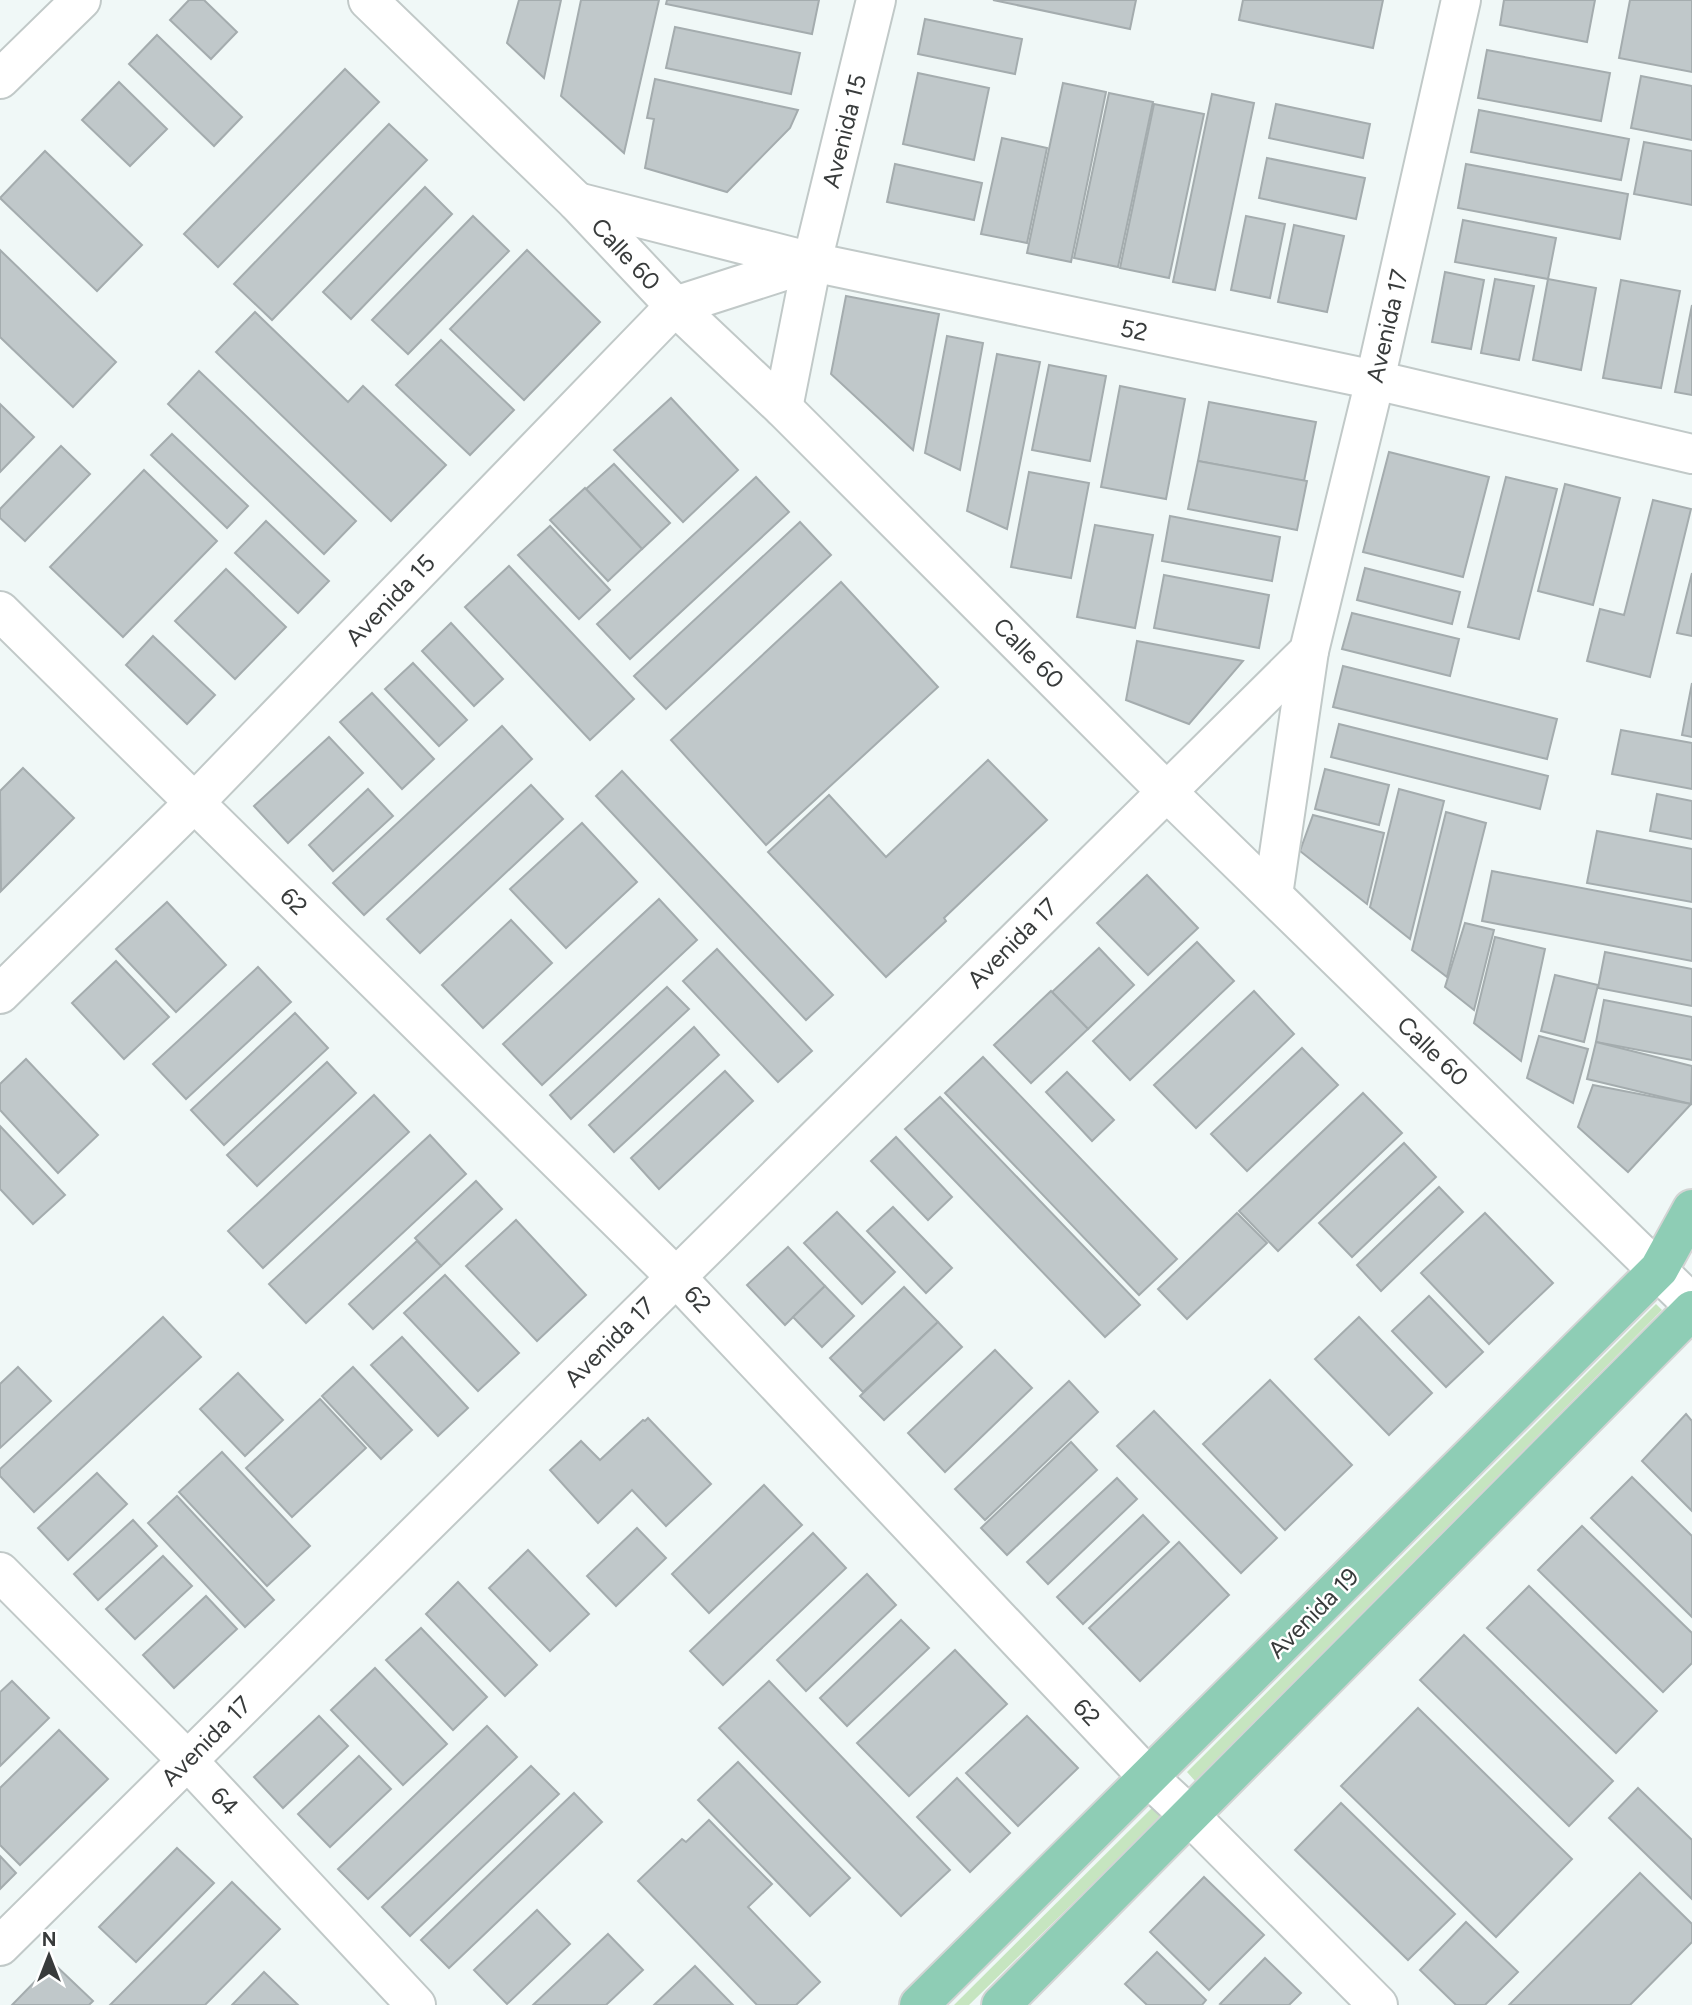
<svg xmlns="http://www.w3.org/2000/svg" width="1692" height="2005" font-family="Figtree,sans-serif">
<style>
.green{fill:#c6e5c0}
.building{fill:#c0c8ca;stroke:#a4acae;stroke-width:2}
.lines{fill:none;stroke-linecap:round;stroke-linejoin:round}
.minor-casing{stroke:#c1c9c8;stroke-width:42}
.major-casing{stroke:#d3d4d4;stroke-width:42}
.minor{stroke:#fff;stroke-width:38}
.major{stroke:#8ecdb5;stroke-width:38}
.labels{text-anchor:middle;dominant-baseline:central;stroke-width:5;stroke-linejoin:round;paint-order:stroke}
.street-label{font-size:24px;fill:#383b3b;stroke:#fff}
</style>
<rect width="100%" height="100%" fill="#f0f8f7"/>
<g class="green">
<path d="M1656,1304L1662,1310L1196,1782L1187,1772Z"/>
<path d="M1158,1802L1167,1811L969,2005H954Z"/>
</g>
<g class="building">
<path d="M189,0H204L237,32L211,59L170,20Z"/>
<path d="M519,0H561L544,78L507,43Z"/>
<path d="M581,0H659L624,153L561,96Z"/>
<path d="M667,0H819L812,34L666,4Z"/>
<path d="M993,0H1136L1130,29Z"/>
<path d="M1243,0H1383L1373,48L1239,20Z"/>
<path d="M1504,0H1595L1587,42L1500,25Z"/>
<path d="M1630,0H1692V72L1619,58Z"/>
<path d="M925,19L1022,39L1015,74L918,54Z"/>
<path d="M675,27L800,53L791,94L666,68Z"/>
<path d="M157,35L242,117L214,146L129,64Z"/>
<path d="M1487,50L1610,73L1601,121L1478,98Z"/>
<path d="M345,69L379,102L218,267L184,234Z"/>
<path d="M918,73L989,88L974,160L903,144Z"/>
<path d="M1641,76L1692,86V140L1631,128Z"/>
<path d="M655,79L798,110L790,128L727,192L645,168L654,119L647,118Z"/>
<path d="M119,82L167,129L130,166L82,120Z"/>
<path d="M1063,83L1106,92L1071,262L1027,253Z"/>
<path d="M1109,93L1153,102L1118,267L1074,258Z"/>
<path d="M1212,94L1254,103L1215,290L1173,282Z"/>
<path d="M1154,104L1204,114L1169,278L1120,268Z"/>
<path d="M1276,104L1370,124L1363,158L1269,138Z"/>
<path d="M1479,110L1629,139L1621,180L1471,152Z"/>
<path d="M389,124L427,160L272,320L234,284Z"/>
<path d="M1002,138L1047,148L1027,243L981,234Z"/>
<path d="M1644,142L1692,151V205L1634,194Z"/>
<path d="M45,151L142,245L97,291L0,198Z"/>
<path d="M1267,158L1365,178L1356,219L1259,198Z"/>
<path d="M895,164L982,183L974,220L887,202Z"/>
<path d="M1466,164L1628,194L1620,239L1458,208Z"/>
<path d="M425,187L452,214L351,319L323,292Z"/>
<path d="M473,216L509,251L408,354L372,320Z"/>
<path d="M1246,216L1285,224L1270,298L1231,290Z"/>
<path d="M1463,220L1556,238L1548,279L1455,262Z"/>
<path d="M1294,225L1344,236L1327,312L1278,302Z"/>
<path d="M0,250L116,362L73,407L0,337Z"/>
<path d="M527,250L600,322L524,400L450,329Z"/>
<path d="M1445,272L1484,280L1471,349L1432,342Z"/>
<path d="M1495,279L1534,286L1519,360L1481,353Z"/>
<path d="M1548,279L1596,288L1581,370L1533,360Z"/>
<path d="M1621,280L1680,291L1661,388L1603,378Z"/>
<path d="M846,296L939,314L913,450L831,374Z"/>
<path d="M1692,305V395L1675,392Z"/>
<path d="M255,312L348,402L363,386L446,465L391,521L216,352Z"/>
<path d="M947,336L983,343L960,470L925,453Z"/>
<path d="M441,340L514,410L470,455L396,385Z"/>
<path d="M997,354L1040,362L1007,529L967,511Z"/>
<path d="M1049,365L1106,376L1090,461L1032,450Z"/>
<path d="M199,371L356,521L324,554L168,404Z"/>
<path d="M1120,386L1185,399L1166,499L1101,487Z"/>
<path d="M671,398L738,470L683,522L614,450Z"/>
<path d="M1209,402L1316,422L1304,481L1198,461Z"/>
<path d="M0,404L34,437L0,472Z"/>
<path d="M172,434L248,506L227,528L151,455Z"/>
<path d="M61,446L90,474L25,541L0,518V509Z"/>
<path d="M1389,452L1489,477L1463,577L1363,552Z"/>
<path d="M1198,461L1307,481L1297,530L1188,509Z"/>
<path d="M614,464L670,523L642,549L586,489Z"/>
<path d="M144,470L217,541L123,637L50,567Z"/>
<path d="M1029,472L1089,483L1071,578L1011,567Z"/>
<path d="M756,477L789,512L630,659L597,624Z"/>
<path d="M1506,477L1557,489L1519,639L1468,627Z"/>
<path d="M1565,484L1620,498L1593,605L1538,591Z"/>
<path d="M585,488L642,549L608,581L550,520Z"/>
<path d="M1653,500L1691,509L1650,677L1587,661L1600,609L1624,615Z"/>
<path d="M1170,516L1280,537L1272,581L1162,561Z"/>
<path d="M266,521L329,581L298,613L235,553Z"/>
<path d="M800,522L831,555L666,709L634,676Z"/>
<path d="M1095,525L1153,535L1135,628L1077,617Z"/>
<path d="M550,526L610,590L579,619L518,555Z"/>
<path d="M509,566L634,699L590,740L465,607Z"/>
<path d="M1365,568L1460,592L1452,624L1357,600Z"/>
<path d="M226,569L286,627L235,679L175,621Z"/>
<path d="M1692,573V636L1677,633Z"/>
<path d="M1164,575L1269,595L1259,648L1154,628Z"/>
<path d="M841,582L938,687L766,845L671,740Z"/>
<path d="M1352,613L1459,639L1450,676L1342,649Z"/>
<path d="M451,623L503,679L474,706L422,651Z"/>
<path d="M153,636L215,695L187,724L126,665Z"/>
<path d="M1137,641L1243,661L1189,724L1126,700Z"/>
<path d="M413,663L467,720L439,746L385,689Z"/>
<path d="M1343,666L1557,719L1547,759L1333,707Z"/>
<path d="M1692,683V737L1682,735Z"/>
<path d="M372,693L434,759L402,789L340,722Z"/>
<path d="M1339,724L1548,776L1540,809L1331,757Z"/>
<path d="M502,726L532,759L364,915L333,883Z"/>
<path d="M1621,730L1692,743V789L1612,774Z"/>
<path d="M329,737L363,773L288,843L254,806Z"/>
<path d="M988,760L1047,820L944,918L946,921L886,977L768,852L829,795L886,857Z"/>
<path d="M23,768L74,818L1,891L0,791Z"/>
<path d="M1325,769L1389,785L1379,825L1315,809Z"/>
<path d="M622,771L833,995L806,1020L596,796Z"/>
<path d="M531,785L563,819L420,953L387,919Z"/>
<path d="M368,789L393,816L333,871L309,845Z"/>
<path d="M1399,789L1444,801L1410,939L1370,907Z"/>
<path d="M1657,794L1692,801V839L1650,831Z"/>
<path d="M1446,812L1486,823L1447,977L1412,950Z"/>
<path d="M1313,815L1384,833L1367,904L1300,851Z"/>
<path d="M582,823L637,882L566,948L510,889Z"/>
<path d="M1597,831L1692,849V902L1587,883Z"/>
<path d="M1492,871L1692,909V961L1482,921Z"/>
<path d="M1147,875L1198,928L1148,975L1097,923Z"/>
<path d="M659,899L697,940L542,1085L503,1044Z"/>
<path d="M167,902L226,965L176,1012L116,949Z"/>
<path d="M511,920L552,963L483,1028L442,985Z"/>
<path d="M1465,923L1494,930L1474,1010L1445,987Z"/>
<path d="M1495,937L1545,949L1521,1061L1474,1023Z"/>
<path d="M1197,942L1234,981L1130,1080L1093,1041Z"/>
<path d="M1099,948L1134,985L1088,1029L1052,992Z"/>
<path d="M717,949L812,1051L778,1082L683,981Z"/>
<path d="M1605,952L1692,969V1006L1598,988Z"/>
<path d="M116,961L169,1017L124,1059L72,1003Z"/>
<path d="M258,967L291,1002L186,1099L153,1064Z"/>
<path d="M1555,975L1598,985L1584,1042L1541,1031Z"/>
<path d="M667,987L689,1009L571,1119L550,1095Z"/>
<path d="M1051,991L1088,1029L1031,1083L994,1045Z"/>
<path d="M1254,991L1294,1034L1196,1128L1154,1085Z"/>
<path d="M1604,1000L1692,1017V1060L1596,1042Z"/>
<path d="M295,1013L328,1048L224,1145L191,1110Z"/>
<path d="M694,1027L719,1055L614,1152L589,1125Z"/>
<path d="M1539,1036L1588,1049L1573,1103L1527,1078Z"/>
<path d="M1596,1042L1692,1066L1691,1104L1587,1079Z"/>
<path d="M1302,1048L1338,1085L1247,1171L1211,1134Z"/>
<path d="M983,1057L1177,1259L1139,1295L945,1093Z"/>
<path d="M26,1059L98,1135L58,1173L0,1110V1084Z"/>
<path d="M327,1062L356,1093L257,1186L227,1155Z"/>
<path d="M725,1071L753,1101L659,1189L631,1158Z"/>
<path d="M1067,1072L1114,1120L1092,1141L1046,1092Z"/>
<path d="M1593,1085L1691,1104L1628,1172L1578,1127Z"/>
<path d="M1363,1093L1402,1133L1278,1251L1239,1211Z"/>
<path d="M374,1095L409,1132L263,1268L228,1231Z"/>
<path d="M940,1097L1140,1305L1105,1337L905,1129Z"/>
<path d="M0,1126L65,1195L33,1224L0,1189Z"/>
<path d="M430,1135L466,1174L306,1323L269,1284Z"/>
<path d="M896,1137L952,1197L928,1220L871,1161Z"/>
<path d="M1404,1143L1436,1177L1352,1257L1319,1223Z"/>
<path d="M476,1181L502,1209L441,1266L415,1238Z"/>
<path d="M1439,1187L1463,1212L1381,1291L1357,1265Z"/>
<path d="M893,1207L952,1268L926,1293L867,1231Z"/>
<path d="M837,1212L895,1272L862,1304L804,1243Z"/>
<path d="M1237,1213L1267,1243L1187,1319L1158,1289Z"/>
<path d="M1485,1213L1553,1283L1489,1344L1421,1273Z"/>
<path d="M516,1220L586,1295L537,1341L466,1266Z"/>
<path d="M417,1241L441,1266L373,1329L349,1304Z"/>
<path d="M788,1247L825,1286L785,1325L747,1285Z"/>
<path d="M445,1275L519,1353L478,1391L404,1313Z"/>
<path d="M825,1286L854,1316L822,1347L793,1317Z"/>
<path d="M904,1287L938,1322L863,1392L830,1358Z"/>
<path d="M1429,1296L1483,1352L1446,1387L1392,1331Z"/>
<path d="M163,1317L201,1357L34,1512L0,1476V1469Z"/>
<path d="M1359,1317L1432,1393L1389,1435L1315,1359Z"/>
<path d="M938,1322L962,1347L884,1420L860,1396Z"/>
<path d="M402,1337L468,1408L438,1436L371,1365Z"/>
<path d="M995,1350L1032,1388L945,1472L908,1433Z"/>
<path d="M18,1367L51,1401L0,1448V1384Z"/>
<path d="M353,1367L412,1430L381,1459L322,1396Z"/>
<path d="M238,1373L283,1420L245,1456L200,1409Z"/>
<path d="M1270,1380L1352,1465L1285,1530L1203,1444Z"/>
<path d="M1069,1381L1098,1412L985,1520L955,1489Z"/>
<path d="M320,1399L366,1448L292,1517L246,1468Z"/>
<path d="M1154,1411L1277,1538L1241,1573L1117,1446Z"/>
<path d="M1686,1414L1692,1421V1511L1642,1461Z"/>
<path d="M648,1418L711,1484L666,1526L632,1490L598,1523L550,1470L581,1441L600,1460L643,1420L645,1421Z"/>
<path d="M1071,1442L1097,1470L1007,1555L981,1528Z"/>
<path d="M222,1452L310,1546L267,1586L179,1492Z"/>
<path d="M97,1473L127,1504L68,1560L38,1528Z"/>
<path d="M1632,1477L1692,1536V1617L1591,1518Z"/>
<path d="M1117,1478L1137,1499L1048,1584L1027,1562Z"/>
<path d="M764,1485L802,1525L709,1613L672,1574Z"/>
<path d="M177,1496L274,1600L245,1627L148,1523Z"/>
<path d="M1143,1515L1169,1542L1083,1624L1057,1597Z"/>
<path d="M133,1520L157,1546L98,1600L74,1574Z"/>
<path d="M1582,1526L1692,1633V1663L1663,1692L1538,1570Z"/>
<path d="M637,1528L666,1558L616,1606L587,1576Z"/>
<path d="M813,1533L846,1568L723,1685L690,1651Z"/>
<path d="M1179,1542L1229,1595L1140,1681L1089,1628Z"/>
<path d="M528,1550L589,1614L550,1651L489,1588Z"/>
<path d="M163,1556L192,1586L135,1639L106,1609Z"/>
<path d="M867,1574L896,1605L806,1691L777,1660Z"/>
<path d="M458,1582L537,1665L505,1696L426,1614Z"/>
<path d="M1529,1586L1657,1711L1616,1753L1487,1628Z"/>
<path d="M206,1596L237,1629L174,1688L143,1655Z"/>
<path d="M901,1620L929,1648L847,1726L820,1698Z"/>
<path d="M421,1628L487,1697L453,1730L386,1660Z"/>
<path d="M1464,1635L1613,1781L1569,1826L1420,1680Z"/>
<path d="M955,1650L1007,1704L909,1796L857,1743Z"/>
<path d="M375,1668L447,1744L403,1785L331,1710Z"/>
<path d="M12,1681L49,1718L0,1766V1692Z"/>
<path d="M769,1681L950,1870L901,1916L719,1728Z"/>
<path d="M1418,1708L1572,1859L1496,1937L1341,1786Z"/>
<path d="M319,1716L348,1746L283,1808L254,1777Z"/>
<path d="M1027,1716L1078,1768L1018,1826L966,1773Z"/>
<path d="M487,1726L517,1757L368,1899L338,1869Z"/>
<path d="M59,1730L108,1779L20,1865L0,1845V1788Z"/>
<path d="M359,1756L391,1789L330,1847L298,1814Z"/>
<path d="M738,1762L850,1878L810,1916L698,1800Z"/>
<path d="M531,1766L559,1794L410,1936L382,1907Z"/>
<path d="M957,1778L1010,1833L970,1872L917,1817Z"/>
<path d="M1638,1788L1692,1840V1899L1609,1818Z"/>
<path d="M574,1793L602,1822L449,1968L421,1940Z"/>
<path d="M1341,1803L1455,1914L1408,1960L1295,1850Z"/>
<path d="M709,1820L772,1884L748,1907L820,1982L796,2005H757L638,1881L682,1839L686,1842Z"/>
<path d="M177,1848L214,1883L136,1962L99,1927Z"/>
<path d="M0,1856L16,1873L0,1889Z"/>
<path d="M1640,1873L1692,1924V1942L1630,2005H1509Z"/>
<path d="M1204,1877L1264,1935L1209,1990L1150,1932Z"/>
<path d="M232,1882L280,1929L205,2005H110Z"/>
<path d="M537,1910L570,1944L507,2004L474,1970Z"/>
<path d="M1466,1922L1518,1972L1485,2005H1456L1420,1970Z"/>
<path d="M608,1934L643,1970L606,2005H533Z"/>
<path d="M1157,1952L1206,2000L1202,2005H1147L1125,1984Z"/>
<path d="M1265,1958L1301,1993L1289,2005H1222L1220,2004Z"/>
<path d="M53,1963L93,2001L89,2005H12Z"/>
<path d="M695,1966L733,2005H654Z"/>
<path d="M264,1972L298,2005H232Z"/>
</g>
<g class="lines">
<g class="minor-casing">
<g id="minor">
<path d="M368,0L577,202L675,306L783,408L1166,791L1692,1304"/>
<path d="M0,79L81,0"/>
<path d="M577,202L812,262L1375,380L1692,454"/>
<path d="M783,408L812,262L876,0"/>
<path d="M0,611L675,1276L1148,1777L1190,1816L1378,2005"/>
<path d="M1273,895L1309,651"/>
<path d="M0,994L194,803L675,306L812,262"/>
<path d="M0,1572L187,1760L416,2005"/>
<path d="M0,1946L1309,651L1375,380L1461,0"/>
</g>
</g>
<g class="major-casing">
<g id="major">
<path d="M919,2005L1659,1269L1692,1209"/>
<path d="M1001,2005L1692,1310"/>
</g>
</g>
<use href="#minor" class="minor"/>
<use href="#major" class="major"/>
</g>
<g class="labels">
<g class="street-label">
<text transform="translate(844 131) rotate(-76)">Avenida 15</text>
<text transform="translate(626 254) rotate(47)">Calle 60</text>
<text transform="translate(1387 326) rotate(-77)">Avenida 17</text>
<text transform="translate(1134 330) rotate(12)">52</text>
<text transform="translate(390 600) rotate(-46)">Avenida 15</text>
<text transform="translate(1029 653) rotate(45)">Calle 60</text>
<text transform="translate(294 901) rotate(45)">62</text>
<text transform="translate(1012 943) rotate(-45)">Avenida 17</text>
<text transform="translate(1433 1051) rotate(44)">Calle 60</text>
<text transform="translate(698 1299) rotate(47)">62</text>
<text transform="translate(609 1342) rotate(-45)">Avenida 17</text>
<text transform="translate(1313 1613) rotate(-45)">Avenida 19</text>
<text transform="translate(1087 1712) rotate(47)">62</text>
<text transform="translate(206 1741) rotate(-45)">Avenida 17</text>
<text transform="translate(225 1801) rotate(47)">64</text>
</g>
</g>
<g transform="translate(49 1956)" stroke="#ffffff" stroke-width="5" paint-order="stroke">
<path d="M0-5L12 26L0 18L-12 26Z" fill="#383b3b"/>
<text y="-10" font-size="19" font-weight="bold" text-anchor="middle" fill="#383b3b">N</text>
</g>
</svg>
